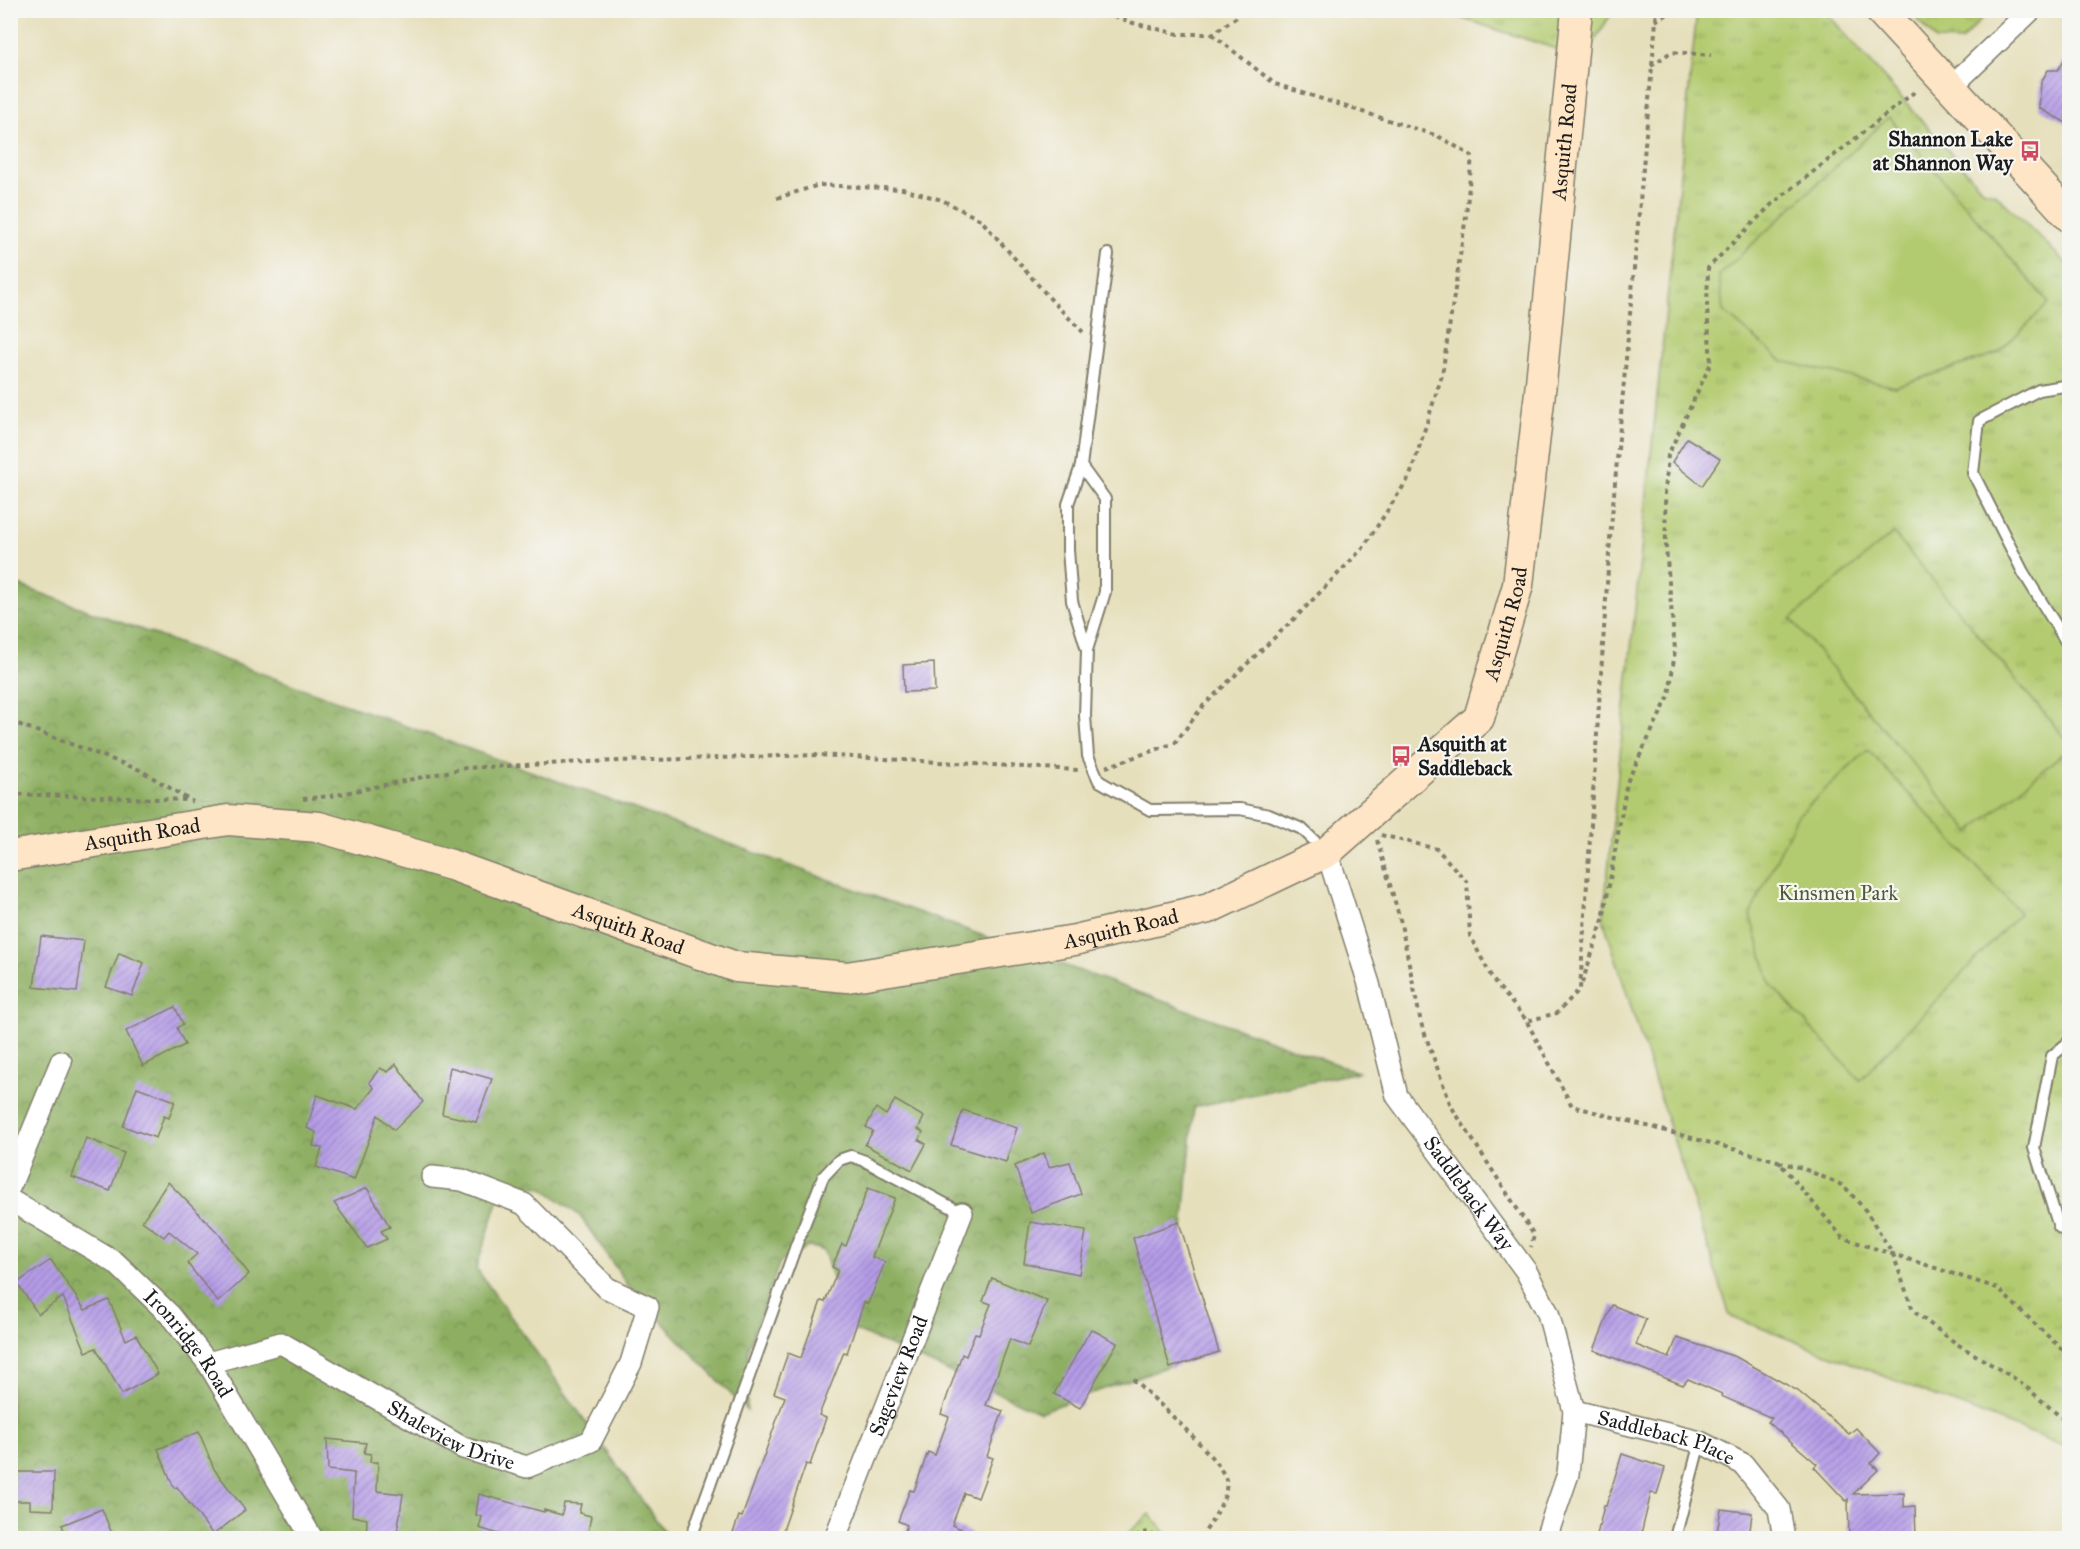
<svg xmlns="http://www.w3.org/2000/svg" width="2080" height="1549" font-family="'IM FELL Great Primer',serif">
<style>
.grass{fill:url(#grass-tufts);stroke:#687446;stroke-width:1.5}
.forest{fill:url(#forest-crowns);stroke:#55663f;stroke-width:1.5}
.garden{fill:#b3cb70;stroke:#687446;stroke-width:1.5}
.building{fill:url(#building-hatch)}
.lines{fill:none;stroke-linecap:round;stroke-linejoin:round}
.lane-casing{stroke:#817e6c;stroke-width:14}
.street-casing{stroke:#817e6c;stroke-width:24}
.secondary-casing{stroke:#817e6c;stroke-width:33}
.path{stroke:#817e6c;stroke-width:4;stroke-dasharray:4.5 4.5;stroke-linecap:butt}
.lane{stroke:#fff;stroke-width:10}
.street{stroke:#fff;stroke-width:21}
.secondary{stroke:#fde5c5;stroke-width:30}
.labels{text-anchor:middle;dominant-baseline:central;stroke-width:4.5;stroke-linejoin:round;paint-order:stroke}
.poi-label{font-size:21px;font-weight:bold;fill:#1c1c1c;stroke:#f6f6f2;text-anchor:end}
.street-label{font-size:21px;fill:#1c1c1c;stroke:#f6f6f2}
.park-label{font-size:21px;fill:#515939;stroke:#f6f6f2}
</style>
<defs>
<pattern id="grass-tufts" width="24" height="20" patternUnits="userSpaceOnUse" patternTransform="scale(1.5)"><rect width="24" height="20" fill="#b3cb70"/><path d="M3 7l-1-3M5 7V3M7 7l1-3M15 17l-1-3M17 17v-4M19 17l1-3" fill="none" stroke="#99ae60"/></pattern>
<pattern id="forest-crowns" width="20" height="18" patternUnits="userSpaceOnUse" patternTransform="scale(1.5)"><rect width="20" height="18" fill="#8eaf62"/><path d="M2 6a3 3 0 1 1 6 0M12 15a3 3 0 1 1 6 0" fill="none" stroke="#738e50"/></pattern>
<pattern id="building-hatch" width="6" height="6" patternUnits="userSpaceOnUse" patternTransform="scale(1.5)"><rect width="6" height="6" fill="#b69ce8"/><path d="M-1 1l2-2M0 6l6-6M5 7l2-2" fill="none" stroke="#937ebb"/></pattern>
</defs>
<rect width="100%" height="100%" fill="#f6f6f2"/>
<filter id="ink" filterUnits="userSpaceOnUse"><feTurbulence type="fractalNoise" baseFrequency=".0167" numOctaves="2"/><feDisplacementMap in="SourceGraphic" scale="12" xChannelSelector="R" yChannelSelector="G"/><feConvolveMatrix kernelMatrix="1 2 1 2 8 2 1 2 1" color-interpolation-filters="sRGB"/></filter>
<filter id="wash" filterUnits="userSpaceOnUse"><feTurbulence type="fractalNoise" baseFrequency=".008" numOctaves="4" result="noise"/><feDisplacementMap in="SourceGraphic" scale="24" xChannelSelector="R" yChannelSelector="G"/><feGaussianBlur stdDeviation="1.35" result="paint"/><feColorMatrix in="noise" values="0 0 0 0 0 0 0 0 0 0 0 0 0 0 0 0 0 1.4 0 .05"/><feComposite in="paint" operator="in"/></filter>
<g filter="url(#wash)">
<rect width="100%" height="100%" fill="#e6dfbb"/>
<g class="grass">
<path d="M1444,10L1613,11L1584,58L1443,12Z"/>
<path d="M1697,11H1825L1983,190L1995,193L2069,266V1448L1730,1316L1603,919Z"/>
<path d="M1910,11H1989L1961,41L1936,40Z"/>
<path d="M1150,1514L1170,1538H1158L1154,1534L1149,1538H1122Z"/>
</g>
<path class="forest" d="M10,582L1358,1072L1194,1107L1171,1365L1040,1412L847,1327L824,1251L809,1246L780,1262L748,1349L747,1411L648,1307L636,1297L580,1216L543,1188L505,1181L476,1268L669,1538H11Z"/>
<g class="garden">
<path d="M1889,117L2049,303L1998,353L1895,387L1782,361L1723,311L1719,275Z"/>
<path d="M1893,533L2069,743V748L1970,832L1791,619Z"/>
<path d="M1868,750L2020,913L1860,1080L1771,985L1750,915L1797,816Z"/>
</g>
<g id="blocks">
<g class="building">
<path d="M2070,50V125L2039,108L2041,82L2048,70H2058Z"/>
<path d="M1687,438L1720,459L1702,486L1672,462Z"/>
<path d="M934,663L935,691L904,692L903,665Z"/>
<path d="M41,936L84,941L77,992L34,987Z"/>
<path d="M119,953L144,963L132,996L106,987Z"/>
<path d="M175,1007L183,1024L177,1028L185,1045L143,1066L126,1031Z"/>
<path d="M396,1064L423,1102L394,1130L378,1115L354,1180L316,1167L322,1148L313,1146L316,1132L307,1128L317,1095L357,1109L374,1088L369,1082L380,1068L388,1072Z"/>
<path d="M450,1067L492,1079L476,1122L442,1114Z"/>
<path d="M137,1087L175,1101L169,1118L164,1116L156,1138L123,1126Z"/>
<path d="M895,1100L924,1117L918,1129L923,1132L919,1140L926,1144L912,1170L865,1145L873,1131L866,1127L876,1108L886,1115Z"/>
<path d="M963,1110L1017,1128L1006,1162L951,1145Z"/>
<path d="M86,1138L124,1153L110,1191L72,1177Z"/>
<path d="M1044,1153L1049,1167L1070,1162L1081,1194L1031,1213L1015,1166Z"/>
<path d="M168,1182L219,1234L249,1274L218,1302L187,1263L197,1254L169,1231L164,1237L142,1221Z"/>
<path d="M367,1188L390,1227L381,1231L387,1239L367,1248L334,1203Z"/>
<path d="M868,1188L895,1198L872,1257L885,1262L868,1304L864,1302L847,1353L844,1352L819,1415L826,1418L810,1465L806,1464L780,1539H731L739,1516L742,1517L785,1397L774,1393L788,1353L801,1358L821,1301L825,1302L838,1270L832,1267L842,1244L846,1246Z"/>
<path d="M1030,1222L1086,1231L1079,1274L1024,1263Z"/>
<path d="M1179,1222L1219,1352L1170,1368L1133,1238Z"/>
<path d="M51,1260L85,1310L109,1300L126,1340L136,1335L158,1374L122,1394L96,1348L86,1352L63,1297L38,1314L17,1283Z"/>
<path d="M992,1278L1047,1301L1028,1347L1010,1339L986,1405L1003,1411L987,1456L993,1458L978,1498L964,1493L952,1525L984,1539H902L907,1525L898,1521L910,1490L914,1491L928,1452L935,1455L949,1417L941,1414L962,1354L966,1356L975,1333L979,1334L991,1304L983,1301Z"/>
<path d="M1612,1305L1646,1319L1636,1345L1669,1358L1677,1338L1736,1357L1798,1391L1849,1434L1856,1428L1880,1453L1871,1463L1878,1470L1853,1494L1904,1493V1507L1915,1506L1916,1538L1849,1539L1848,1499L1846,1501L1814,1467L1817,1464L1768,1422L1772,1418L1721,1396L1722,1394L1688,1379L1683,1385L1594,1350Z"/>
<path d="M1091,1329L1117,1343L1080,1408L1054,1394Z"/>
<path d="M199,1432L214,1469L245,1510L213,1535L177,1487L174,1488L158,1449Z"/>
<path d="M327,1439L366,1443L364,1453L371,1454L370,1462H378L377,1491L403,1494L396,1539H366L367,1519L352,1516L354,1473L328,1470Z"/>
<path d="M1622,1454L1665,1468L1657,1494L1651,1493L1640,1539H1596L1604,1506H1606Z"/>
<path d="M15,1472H54L53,1510L30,1509V1501H15Z"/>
<path d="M479,1494L544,1512V1510L562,1515L564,1503L581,1504L579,1513L591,1516L587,1539H515L479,1528L482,1517L476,1515Z"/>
<path d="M102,1509L114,1539H67L62,1525Z"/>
<path d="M1721,1509L1752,1513L1749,1539H1716Z"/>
</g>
</g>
</g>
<g filter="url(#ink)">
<use href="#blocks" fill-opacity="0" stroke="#817e6c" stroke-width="1.5"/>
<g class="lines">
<g class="lane-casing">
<g id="lane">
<path d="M2070,385L2039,390L1979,421L1973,473L2023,572L2070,648"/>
<path d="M1081,466L1108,254"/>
<path d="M1087,650L1072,601L1068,550V504L1081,466L1105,499V592L1087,650L1085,716L1088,756L1099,781L1150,810L1240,809L1269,815L1302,829L1324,850"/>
<path d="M2070,1041L2052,1056L2034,1148L2059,1227L2070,1234"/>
<path d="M691,1538L797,1243L823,1177L839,1160L851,1156L865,1161L962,1213"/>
<path d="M1675,1538L1700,1442"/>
</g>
</g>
<g class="street-casing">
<g id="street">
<path d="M1951,87L2031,10"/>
<path id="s1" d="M1327,852L1369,984L1397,1096L1526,1271L1548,1313L1574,1411L1568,1474L1546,1538"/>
<path d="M10,1186L61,1062"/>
<path id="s2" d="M10,1200L116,1263L170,1315L208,1363L312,1538"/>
<path id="s3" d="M208,1363L281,1343L463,1448L527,1467L591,1441L631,1363L648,1307L607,1288L524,1204L462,1180L432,1177"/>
<path id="s4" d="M1574,1411L1700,1442L1743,1464L1779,1509L1784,1538"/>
<path id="s5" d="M835,1538L962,1213"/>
</g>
</g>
<g class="secondary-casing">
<g id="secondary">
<path d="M1880,10L2070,217"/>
<path id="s6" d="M10,856L228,820L319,827L451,865L736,967L847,977L1075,940L1209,908L1327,852L1479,718L1518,585L1541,383L1577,10"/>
</g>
</g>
<g class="path">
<path d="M1097,10L1133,23L1178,34H1212L1237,17L1241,10"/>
<path d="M1682,10L1708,13"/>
<path d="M1655,21L1676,10"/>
<path d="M1651,66L1671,52L1711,55"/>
<path d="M777,198L819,185L903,189L942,200L981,220L1054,303L1083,332"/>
<path d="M10,721L140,770L193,802"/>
<path d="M1106,767L1175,743L1203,706L1296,617L1363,548L1410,476L1442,375L1466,216L1472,156L1438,136L1275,84L1212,34"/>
<path d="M10,794L188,800"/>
<path d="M303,799L331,796L466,768L586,762L817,755L1078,770"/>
<path d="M1381,835L1437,849L1467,882L1470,936L1493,980L1527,1021L1557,1013L1580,989L1610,539L1657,10"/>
<path d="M1377,840L1400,919L1421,1023L1451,1106L1534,1235L1531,1247"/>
<path d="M1582,983L1603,920L1627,782L1669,696L1675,650L1666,548L1665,493L1668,455L1711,363L1707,308L1708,268L1771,205L1917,90"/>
<path d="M1527,1022L1572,1106L1778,1161L1843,1238L1997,1288L2070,1357"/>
<path d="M1779,1162L1802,1168L1844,1186L1866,1211L1893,1254L1913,1311L1957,1344L2019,1381L2070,1425"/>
<path d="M1133,1379C1152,1397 1222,1460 1226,1480C1230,1497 1209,1525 1201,1538"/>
<path d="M1136,1538L1142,1533L1149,1532L1157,1538"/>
</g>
<use href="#lane" class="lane"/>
<use href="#street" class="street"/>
<use href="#secondary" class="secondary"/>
</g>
</g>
<defs>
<g id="bus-bare" transform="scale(1.62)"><path d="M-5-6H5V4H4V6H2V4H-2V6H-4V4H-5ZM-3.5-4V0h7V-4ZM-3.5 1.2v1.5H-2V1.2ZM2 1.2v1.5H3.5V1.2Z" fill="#d1495b" stroke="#f6f6f2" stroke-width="2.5" paint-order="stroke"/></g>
</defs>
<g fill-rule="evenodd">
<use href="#bus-bare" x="2030" y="151"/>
<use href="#bus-bare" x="1401" y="756"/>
</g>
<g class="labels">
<g class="poi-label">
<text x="2013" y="139">Shannon Lake<tspan x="2013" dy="24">at Shannon Way</tspan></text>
<text x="1418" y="744" text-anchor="start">Asquith at<tspan x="1418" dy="24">Saddleback</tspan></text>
</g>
<g class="street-label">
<text stroke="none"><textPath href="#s6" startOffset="2150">Asquith Road</textPath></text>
<text stroke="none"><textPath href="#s6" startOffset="1664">Asquith Road</textPath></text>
<text stroke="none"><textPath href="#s6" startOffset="134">Asquith Road</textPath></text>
<text stroke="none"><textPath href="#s6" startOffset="638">Asquith Road</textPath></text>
<text stroke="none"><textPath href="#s6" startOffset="1142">Asquith Road</textPath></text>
<text stroke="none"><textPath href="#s1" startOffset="375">Saddleback Way</textPath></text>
<text stroke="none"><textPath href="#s2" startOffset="232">Ironridge Road</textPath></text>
<text stroke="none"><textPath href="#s5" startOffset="174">Sageview Road</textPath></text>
<text stroke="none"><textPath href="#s3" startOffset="270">Shaleview Drive</textPath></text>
<text stroke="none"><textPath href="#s4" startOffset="96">Saddleback Place</textPath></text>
</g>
<g class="park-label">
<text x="1838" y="893">Kinsmen Park</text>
</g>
</g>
<rect width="2080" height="1549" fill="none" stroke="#f6f6f2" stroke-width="36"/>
</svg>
